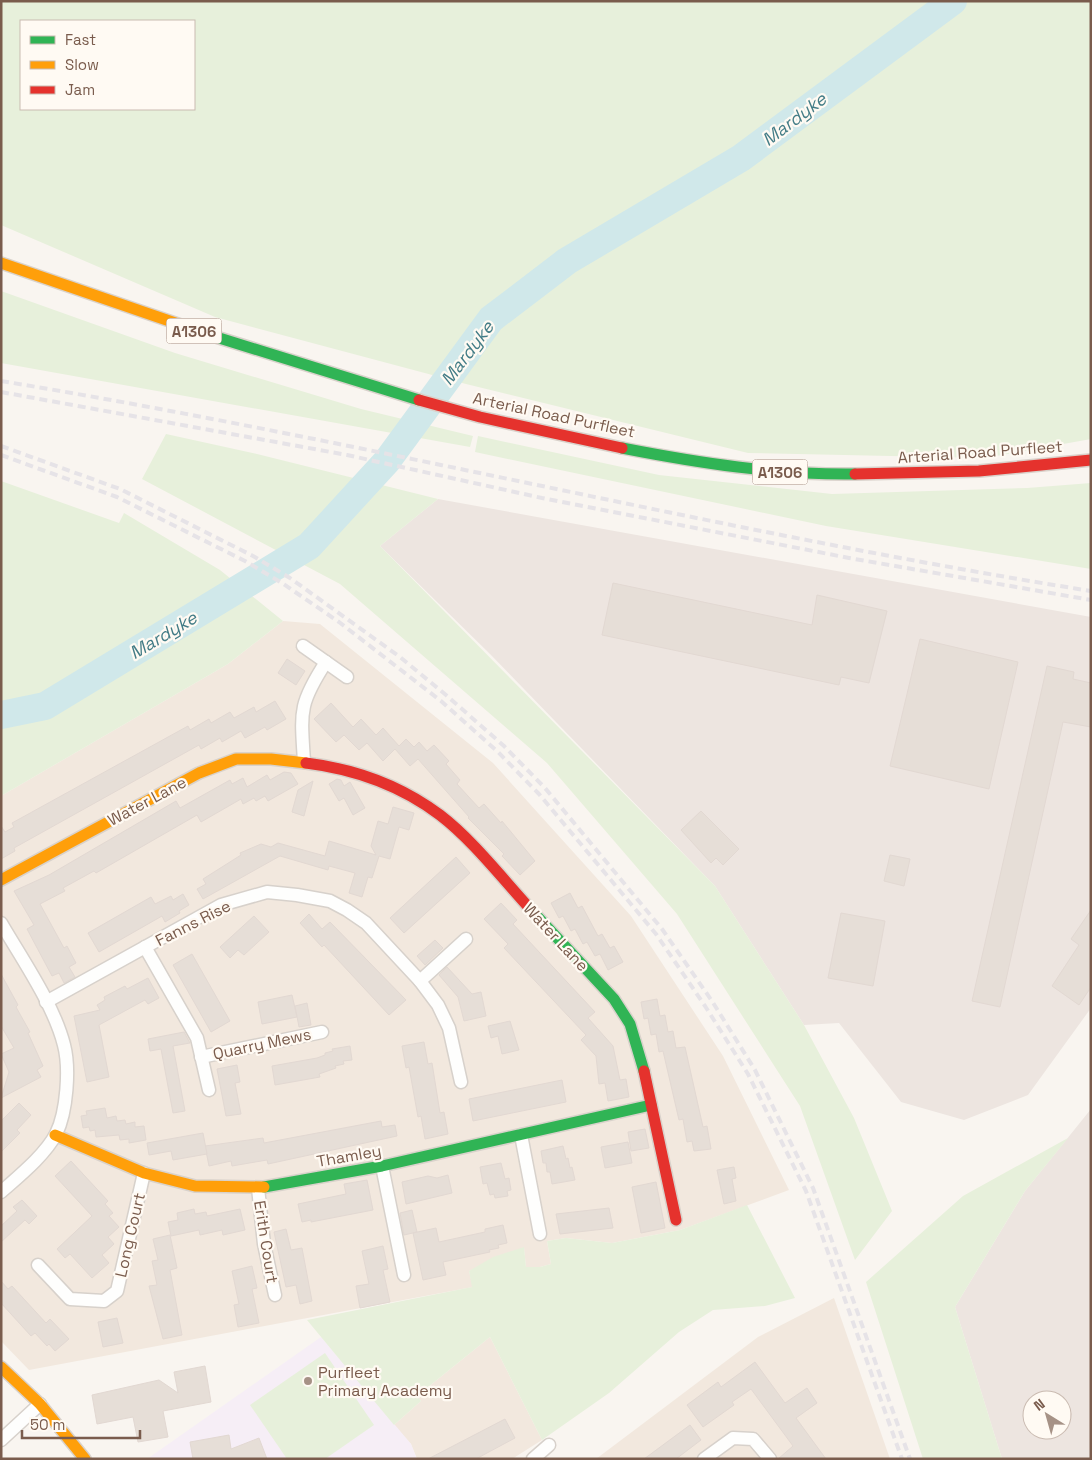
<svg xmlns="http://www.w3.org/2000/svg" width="1092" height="1460" font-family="'Space Grotesk',sans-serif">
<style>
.residential{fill:#f2e8de}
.industrial{fill:#ede5e0;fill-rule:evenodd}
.education{fill:#f6eef6}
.green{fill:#e7f0db;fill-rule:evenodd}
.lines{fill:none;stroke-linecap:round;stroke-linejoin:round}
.river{stroke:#d0e8ea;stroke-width:28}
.building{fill:#e6ded7;stroke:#e2d8d2}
.street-casing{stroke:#d7d1cb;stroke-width:15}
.fast-casing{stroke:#d9d2cb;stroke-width:14}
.slow-casing{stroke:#d9d2cb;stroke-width:14}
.jam-casing{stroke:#d9d2cb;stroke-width:14}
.street{stroke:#fefefd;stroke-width:12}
.fast{stroke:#30b455;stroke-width:11}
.slow{stroke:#ff9f0a;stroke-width:11}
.jam{stroke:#e5322d;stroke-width:11}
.rail{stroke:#e6e3e7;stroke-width:4;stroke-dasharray:8 5;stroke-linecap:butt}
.poi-dot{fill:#a69286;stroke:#fffaf3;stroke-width:2}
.labels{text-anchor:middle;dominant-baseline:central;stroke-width:4.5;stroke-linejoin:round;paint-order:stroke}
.shield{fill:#fffaf3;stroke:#a28b7f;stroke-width:1}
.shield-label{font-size:15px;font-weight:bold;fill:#7a5c4d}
.street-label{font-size:16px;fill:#7a5c4d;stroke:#fffaf3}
.poi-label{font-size:16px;fill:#7a5c4d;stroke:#fffaf3;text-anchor:start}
.water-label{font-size:18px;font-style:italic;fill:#437c86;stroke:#fffaf3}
</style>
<rect width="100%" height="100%" fill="#f9f5f0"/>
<g class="residential">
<path d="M283,621L320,624L493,763L631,916L723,1056L789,1190L680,1230L612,1243L566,1238L547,1241L551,1264L540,1267H526L524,1248L469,1271L473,1287L29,1370L1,1341V796L228,664Z"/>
<path d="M834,1298L890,1459H596L758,1337Z"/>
<path d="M490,1337L542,1440L512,1459H417L411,1444L394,1425L421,1401L417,1396Z"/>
</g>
<g class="industrial">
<path d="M438,499L1091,617V1008L1028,1095L964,1120L901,1102L839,1023L804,1025L715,886L490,654L380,546Z"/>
<path d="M1091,1109V1459H1002L955,1307L1025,1191ZM1032,1400H1062V1430H1032Z"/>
</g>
<path class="education" d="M321,1337L411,1444L417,1459H147Z"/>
<g class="green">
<path d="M1,1H1091V439L985,458L748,453L466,384L215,317L1,225ZM194,21V109H21V21Z"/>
<path d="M1,291L175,353L361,409L473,436L470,447L1,363Z"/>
<path d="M166,434L257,454L438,499L380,546L715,886L804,1025L854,1118L892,1211L855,1260L800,1106L677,914L547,763L340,584L142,479Z"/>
<path d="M478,436L659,475L832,494L1027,488L1091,483V569L826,526L475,452Z"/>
<path d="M1,481L119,523L124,513L220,570L283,621L228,664L1,796Z"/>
<path d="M1068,1138L1025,1191L955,1307L1002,1459H923L866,1282L963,1196Z"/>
<path d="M747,1205L795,1298L765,1306L713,1310L679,1332L609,1393L542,1440L490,1337L417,1396L421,1401L394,1425L307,1320L472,1287L469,1271L493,1257L524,1247L526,1267H540L551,1264L547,1241L566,1238L612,1243L680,1230Z"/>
<path d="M325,1353L374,1425L325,1459H287L250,1405Z"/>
</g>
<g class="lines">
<path class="river" d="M1,715L45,706L309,546L387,461L491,319L567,261L741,158L953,1"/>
</g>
<g class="building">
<path d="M613,583L812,625L817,595L887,611L869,683L841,677L839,685L602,635Z"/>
<path d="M920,639L1018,662L989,789L890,766Z"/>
<path d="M287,659L305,671L296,685L278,673Z"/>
<path d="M1047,666L1074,672L1073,679L1091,683V727L1063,722L1000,1007L972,1001Z"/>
<path d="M275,701L286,719L267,730L265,727L245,738L241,731L222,742L220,738L201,749L199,745L14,848L15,851L1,859V826L5,832L14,827L12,823L188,726L190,730L209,719L211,723L230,712L234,718L254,707L256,712Z"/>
<path d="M331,703L353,727L361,719L376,735L383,728L399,746L406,739L414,747L419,742L427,751L434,745L449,761L446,764L460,780L457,784L479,808L484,804L501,823L502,821L535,861L520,875L502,856L504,854L468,818L469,817L418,759L410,766L395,749L383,761L367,743L359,750L344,735L336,742L314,719Z"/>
<path d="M284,772L291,773L298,784L268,801L265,796L256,801L254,798L243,804L241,799L201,822L197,815L96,873L94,871L63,888L65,891L40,904L64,948L67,946L76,963L69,967L75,977L64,983L59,973L52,976L27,929L34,925L14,891L49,875L176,801L180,808L230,780L232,784L243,778L247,787L267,775L270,780Z"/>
<path d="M337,779L341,780L344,786L350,782L365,808L353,815L344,798L339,801L329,784Z"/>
<path d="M313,781L304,816L292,812L298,790Z"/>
<path d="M393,807L414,813L409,830L399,827L390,859L379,856L372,878L368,877L362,897L349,893L355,873L329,866L328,870L280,856L203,899L197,889L206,884L203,879L241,855L240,853L261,844L271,847L278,843L325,856L329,841L376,855L371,846L378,821L388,824Z"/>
<path d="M701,811L739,849L723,865L716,858L711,863L681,830Z"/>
<path d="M890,855L910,859L904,886L884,881Z"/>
<path d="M456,857L470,873L404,933L390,918Z"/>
<path d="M570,893L578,908L582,906L598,936L602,934L610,948L614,946L623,962L608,970L600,954L595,956L587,942L583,944L575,929L571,931L563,916L559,918L551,903Z"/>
<path d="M183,894L189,905L179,911L180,913L165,922L162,916L99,952L88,933L151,897L155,904L171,896L173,900Z"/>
<path d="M501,903L517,920L513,924L595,1012L588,1018L613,1046L620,1080L626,1079L629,1097L608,1101L605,1083L599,1084L596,1056L581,1040L586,1035L504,948L508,944L484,919Z"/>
<path d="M1091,910V987L1079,1005L1052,986L1079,945L1071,939Z"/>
<path d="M841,913L885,921L873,986L828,978Z"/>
<path d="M309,914L322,929L330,922L406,1000L389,1015L324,945L322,947L300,923Z"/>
<path d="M254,916L269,932L244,955L238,950L230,958L220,947Z"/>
<path d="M435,940L443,948L425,965L417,956Z"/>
<path d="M192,954L230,1021L211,1032L173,965Z"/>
<path d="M447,967L472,994L481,992L486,1016L464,1021L458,997L439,975Z"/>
<path d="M1,974L18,1005L16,1007L30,1032L28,1033L43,1066L37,1070L41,1077L1,1098L9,1072L1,1054L14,1048L1,1026Z"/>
<path d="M148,978L159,998L148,1004L145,1000L99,1025L109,1077L87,1082L74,1016L100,1010L97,1005L105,1000L104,997L125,986L127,989Z"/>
<path d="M292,995L297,1017L262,1024L258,1002Z"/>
<path d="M657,999L660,1016L665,1015L668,1032L673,1031L676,1048L685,1047L703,1127L707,1126L711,1149L694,1151L692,1141L687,1142L683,1119L679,1120L663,1051L659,1052L656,1034L651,1035L648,1018L644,1019L641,1002Z"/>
<path d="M307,1003L311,1025L299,1027L295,1006Z"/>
<path d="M510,1021L519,1050L502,1054L498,1036L491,1038L488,1026Z"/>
<path d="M184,1032L190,1043L173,1046L185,1111L173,1113L161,1049L150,1051L148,1039Z"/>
<path d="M424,1042L428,1064L432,1063L440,1113L444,1112L448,1134L425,1139L421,1116L418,1117L409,1067L406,1068L402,1046Z"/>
<path d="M350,1046L352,1060L343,1061L344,1064L335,1066L336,1068L319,1074L320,1077L275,1085L272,1066L317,1058L325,1055V1053L333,1051L332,1049Z"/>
<path d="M237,1065L240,1082L235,1083L241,1114L226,1116L217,1069Z"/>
<path d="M562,1080L566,1102L473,1121L469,1099Z"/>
<path d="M19,1103L31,1115L17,1130L20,1133L1,1152V1121Z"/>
<path d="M105,1108L107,1118L116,1116L117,1121L125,1120L126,1124L135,1122V1127L144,1126L146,1140L129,1143V1139L120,1140L119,1135L96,1137L95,1130L90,1131L89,1127L83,1128L81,1116L87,1115L86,1111Z"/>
<path d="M381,1121L382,1127L395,1125L397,1136L268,1164L267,1160L232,1166L231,1161L209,1166L205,1146L263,1138L264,1143Z"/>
<path d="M645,1129L649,1148L631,1151L628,1132Z"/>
<path d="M203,1133L207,1154L173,1160L171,1151L149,1155L147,1143Z"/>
<path d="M628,1142L632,1163L605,1168L601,1147Z"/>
<path d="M563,1146L566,1159L568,1158L570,1168L572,1167L575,1180L552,1184L550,1172H547L546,1163H543L541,1151Z"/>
<path d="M71,1161L108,1201L105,1204L113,1213L109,1216L119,1227L108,1237L114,1244L102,1255L109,1263L92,1278L70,1254L65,1258L57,1249L92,1216L55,1176Z"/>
<path d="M501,1163L505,1179L509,1178L511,1190L507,1191L508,1196L495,1198L494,1194L490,1195L487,1183L483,1184L480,1167Z"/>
<path d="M734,1167L736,1178L732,1179L736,1201L724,1204L717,1170Z"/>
<path d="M448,1175L452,1193L406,1204L402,1182L428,1176L437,1178Z"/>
<path d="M367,1180L373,1210L311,1222V1220L302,1222L298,1204L346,1194L344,1184Z"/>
<path d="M656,1182L665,1228L641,1233L632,1187Z"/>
<path d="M22,1200L37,1216L29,1224L25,1220L1,1242V1226L17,1211L13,1207Z"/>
<path d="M609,1208L613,1228L560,1234L556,1214Z"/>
<path d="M194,1209L195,1214L206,1212L207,1216L240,1209L245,1230L223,1235L222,1230L200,1235L199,1230L171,1236L168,1222L178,1220L177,1213Z"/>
<path d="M412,1210L417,1232L404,1235L400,1213Z"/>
<path d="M503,1225L507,1243L498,1245L499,1248L489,1250L490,1252L443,1262L446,1275L423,1280L413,1233L436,1228L439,1242L485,1232V1229Z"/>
<path d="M286,1229L291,1250L302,1248L312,1301L300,1304L296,1285L286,1287L274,1232Z"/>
<path d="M170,1235L177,1268L170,1270L182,1335L163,1339L149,1286L157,1285L152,1261L158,1260L153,1239Z"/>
<path d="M383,1246L388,1269L383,1270L390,1302L360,1308L356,1286L369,1284L362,1251Z"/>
<path d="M252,1266L257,1288L252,1289L259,1323L238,1327L234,1305L239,1304L232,1271Z"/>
<path d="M1,1281L8,1289L12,1286L46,1323L50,1319L69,1339L55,1351L49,1344L47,1346L35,1333L31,1336L1,1303Z"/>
<path d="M117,1318L123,1343L103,1347L98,1322Z"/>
<path d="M755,1362L785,1403L807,1388L817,1403L796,1418L826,1459H778L793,1446L751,1389L732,1402L734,1405L703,1427L687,1405L718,1382L721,1387Z"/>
<path d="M205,1366L211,1402L163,1411L168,1437L138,1442L133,1417L97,1424L92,1395L159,1380L178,1393L174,1372Z"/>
<path d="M505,1419L515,1438L487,1453L476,1459H428Z"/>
<path d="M690,1425L701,1440L676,1459H644Z"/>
<path d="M229,1435L231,1449L259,1438L267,1459H193L190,1442Z"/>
</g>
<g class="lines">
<g class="street-casing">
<g id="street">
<path d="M303,646L347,677"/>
<path d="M304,762C301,712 298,705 326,662"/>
<path d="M1,923C22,959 54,1005 64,1045C70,1068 67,1112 56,1134C45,1155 19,1176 1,1192"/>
<path d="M145,947L197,1038L209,1090"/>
<path d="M420,981L466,939"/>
<path d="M46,1002L221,905L267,892L297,895L330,901L347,910L366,923L420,981L438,1005L449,1028L461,1082"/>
<path d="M201,1057L322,1032"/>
<path d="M521,1135L540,1234"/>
<path d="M382,1166L404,1275"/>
<path d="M258,1188L264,1244L275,1295"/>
<path d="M38,1265L70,1299L104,1301L117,1291L144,1173"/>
<path d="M1,1440L40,1404"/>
<path d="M533,1459L549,1445"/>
<path d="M704,1459L733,1438L753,1439L770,1459"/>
</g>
</g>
<g class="fast-casing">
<g id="fast">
<path d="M216,337L419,400"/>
<path d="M622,448C699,463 776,475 855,474"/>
<path d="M535,914L614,999L630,1024L644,1071"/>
<path d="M264,1187L382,1166L651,1105"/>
</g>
</g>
<g class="slow-casing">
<g id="slow">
<path d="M1,263L216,337"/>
<path d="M1,880L199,773L236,759H271L306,763"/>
<path d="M55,1135L144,1173L195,1186L264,1187"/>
<path d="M1,1367L40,1404L85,1459"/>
</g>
</g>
<g class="jam-casing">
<g id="jam">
<path d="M419,400L480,417L622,448"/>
<path d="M855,474L979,471L1091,460"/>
<path d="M306,763C355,769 400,785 440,815C474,841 505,882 535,914"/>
<path d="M644,1071L676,1220"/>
</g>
</g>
<use href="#street" class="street"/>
<use href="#fast" class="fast"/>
<use href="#slow" class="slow"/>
<use href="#jam" class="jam"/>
<g class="rail">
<path d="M1,381C366,441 725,533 1091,591"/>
<path d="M1,392L347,455L542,498L849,558L1091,600"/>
<path d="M1,446L120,489L253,556L290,578L400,657L446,695L504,746L545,788L662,929L712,1001L755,1070L813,1188L910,1459"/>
<path d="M1,455L117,497L245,561L282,583L339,622L441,701L498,752L539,794L656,934L705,1006L748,1074L806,1191L902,1459"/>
</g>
</g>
<circle class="poi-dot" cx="308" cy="1381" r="5"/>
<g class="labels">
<g class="shield">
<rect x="166.5" y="318.5" width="55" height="25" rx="4"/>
<rect x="752.5" y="459.5" width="55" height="25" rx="4"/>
</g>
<g class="shield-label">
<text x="194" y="331">A1306</text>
<text x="780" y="472">A1306</text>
</g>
<g class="street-label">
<text transform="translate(554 415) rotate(12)">Arterial Road Purfleet</text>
<text transform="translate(980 452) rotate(-4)">Arterial Road Purfleet</text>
<text transform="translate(147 801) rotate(-28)">Water Lane</text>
<text transform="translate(193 923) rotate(-27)">Fanns Rise</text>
<text transform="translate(556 937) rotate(47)">Water Lane</text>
<text transform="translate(262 1044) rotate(-12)">Quarry Mews</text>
<text transform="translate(349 1156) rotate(-10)">Thamley</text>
<text transform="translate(130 1235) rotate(-77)">Long Court</text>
<text transform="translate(266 1242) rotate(81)">Erith Court</text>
</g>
<g class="poi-label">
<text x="318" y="1372">Purfleet<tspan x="318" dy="18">Primary Academy</tspan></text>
</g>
<g class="water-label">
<text transform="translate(794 119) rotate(-37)">Mardyke</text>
<text transform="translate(467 353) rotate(-53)">Mardyke</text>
<text transform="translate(163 635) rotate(-31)">Mardyke</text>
</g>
</g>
<rect width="1092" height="1460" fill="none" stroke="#7a5c4d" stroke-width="5"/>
<rect x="20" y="20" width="175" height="90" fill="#fffaf3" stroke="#cabbb1"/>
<rect x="30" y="36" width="25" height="8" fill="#30b455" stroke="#cabbb1"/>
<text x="65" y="45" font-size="15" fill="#7a5c4d">Fast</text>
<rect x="30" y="61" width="25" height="8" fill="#ff9f0a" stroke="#cabbb1"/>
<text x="65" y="70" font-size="15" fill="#7a5c4d">Slow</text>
<rect x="30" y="86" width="25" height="8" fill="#e5322d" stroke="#cabbb1"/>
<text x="65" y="95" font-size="15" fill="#7a5c4d">Jam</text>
<g transform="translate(1047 1415) rotate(323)"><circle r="24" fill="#fffaf3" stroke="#cabbb1"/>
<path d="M0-4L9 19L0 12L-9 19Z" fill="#a69286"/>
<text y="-8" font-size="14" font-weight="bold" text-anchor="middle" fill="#7a5c4d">N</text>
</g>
<path d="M22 1430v8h118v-8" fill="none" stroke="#7a5c4d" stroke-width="2.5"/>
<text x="30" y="1430" font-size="15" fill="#7a5c4d" stroke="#fffaf3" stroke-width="4" paint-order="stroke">50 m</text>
</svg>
